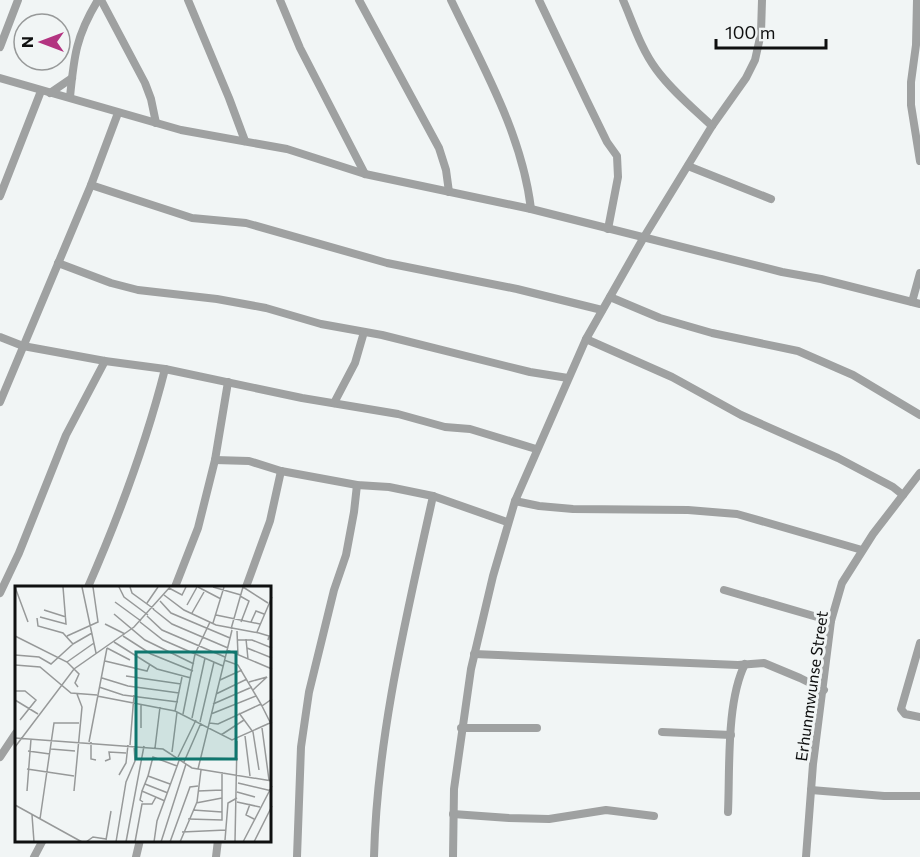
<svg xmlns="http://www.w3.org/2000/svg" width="920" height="857" font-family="Commissioner,sans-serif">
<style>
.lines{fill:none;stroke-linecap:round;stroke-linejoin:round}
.street{stroke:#9fa1a1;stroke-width:8}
.labels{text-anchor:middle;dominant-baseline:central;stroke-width:6;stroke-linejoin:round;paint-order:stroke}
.street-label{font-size:16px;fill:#0f1010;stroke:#f1f5f5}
.inset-road{fill:none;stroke:#979999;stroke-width:1.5}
.view{fill:#0f766e;fill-opacity:0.15;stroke:#0f766e;stroke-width:3}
.inset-edge{fill:none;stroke:#0f1010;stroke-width:3}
</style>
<rect width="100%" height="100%" fill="#f1f5f5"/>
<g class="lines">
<g class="street">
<path d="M101,0L145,83L151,99L156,123"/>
<path d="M188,0L229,98L245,141"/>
<path d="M280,0L300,48L365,174"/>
<path d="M359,0L439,148L446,170L449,192"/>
<path d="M451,0C483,67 522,134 531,209"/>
<path d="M539,0L586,99L607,142L617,156L618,177L608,229"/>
<path d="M623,0C633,23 641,49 656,69C672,91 693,108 712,126"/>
<path d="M917,0L916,45L911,82V105L920,161"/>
<path d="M0,47L18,0"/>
<path d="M0,78L181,130L287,149L365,174L531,209L782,272L821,279L920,304"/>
<path d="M50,93L72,78"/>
<path d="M70,97C74,56 76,36 98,0"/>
<path d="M688,166L771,199"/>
<path d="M91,185L192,218L246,223L387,263L517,289L602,310"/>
<path d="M0,196L41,91"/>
<path d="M58,263L111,283L138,290L217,299L266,308L321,324L382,335L530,372L568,378"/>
<path d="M610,297L660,318L712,333L798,351L853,375L920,415"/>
<path d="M912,302L920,273"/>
<path d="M0,337L23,346L105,361L165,369L302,398L398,414L445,427L470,429L536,449"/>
<path d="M586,339L672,377L741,415L838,458L893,487L903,495"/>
<path d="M0,402L91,185L118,113"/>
<path d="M334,403L355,363L364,332"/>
<path d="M215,460L249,461L281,471L357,485L389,487L433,496L507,522"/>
<path d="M515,501L539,506L573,509L688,510L737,514L862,550"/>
<path d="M88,587C119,516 146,444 165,369"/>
<path d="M175,587L198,528L215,460L228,382"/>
<path d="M246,587L270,521L281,471"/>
<path d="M724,590L831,621"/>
<path d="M0,593L19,553L66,435L105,361"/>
<path d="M920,643L901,709L905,714L920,717"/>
<path d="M474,654L738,665L764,663L800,678L824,690"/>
<path d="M461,728H537"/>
<path d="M662,732L731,735"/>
<path d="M0,757L16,733"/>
<path d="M811,790L884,796H920"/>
<path d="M728,812C730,769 726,702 745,664"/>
<path d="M453,814L509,818L549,819L606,810L654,816"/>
<path d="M34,857L43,840"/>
<path d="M136,857L140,840"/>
<path d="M216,857L218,840"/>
<path d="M297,857L301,747L309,692L334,590L346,555L354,512L357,485"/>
<path d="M374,857C377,735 407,614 433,496"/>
<path d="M453,857L454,789L471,669L493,576L515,501L586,339L644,237L712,126L746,78L755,60L761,33L762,0"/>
<path d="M806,857L813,764L831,621L842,583L873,534L920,473"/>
</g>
</g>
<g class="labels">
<g class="street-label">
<text transform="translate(811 686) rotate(-82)">Erhunmwunse Street</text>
</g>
</g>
<g transform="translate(15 586)">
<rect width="256" height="256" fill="#f1f5f5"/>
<path class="inset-road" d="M0,1L13,36M67,1L81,67M104,1L109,11L133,29M115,1L117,7L139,23M183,1L206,13M198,1L226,9M228,1L253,17M154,2L167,9L171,1M149,9L169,24L201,39L244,47L254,50L253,54M225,10L234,15L226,36M145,15L156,27L215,52M100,16L126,35M132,17L143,1M172,19L182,1M138,23L157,38L213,62M29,24L51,31M177,27L189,6M99,28L130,54L179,78M201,29L245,38M132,30L147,44L210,71M25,31L51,38L48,1M22,32L23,40L48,47L58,58L77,47M125,36L148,54L208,80M236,36L241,25L249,28M198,37L209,1M90,38L110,48M216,43L228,1M222,45L223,69M242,46L257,11M0,50L52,76L64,88L60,97L63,101M52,50L83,36L78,1M108,50L136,68L178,85M231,53L233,73M222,54H237L257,62M99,56L142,83L176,92M92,62L115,74M232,62L257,72M212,64L257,83M0,69L24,71L36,78L58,58M209,74L223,79L247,120M90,75L132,85L135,78M52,76L79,57M0,79L25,81L56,107L82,109M111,90L166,98M87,92L113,100L164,107M205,94L227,84M234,96L252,91L238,104M84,101L108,109L163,116M0,105H10L21,114L5,134M201,108L232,93M82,110L160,125L217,154L257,136M0,114L23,128M198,118L237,101M160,125L167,91M224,127L238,146L244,184M168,128L180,68L195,36M196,128L241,110M177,132L190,72M185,136L199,76M194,137L203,138L246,118M256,138L247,120L257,113M126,142V119M247,142L254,194M206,149L229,134M230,150L235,190M0,152L148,163L177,182L257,195M74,156L92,62M76,156V173L81,174M115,159L119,109M0,161L59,83L119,41L155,1M140,162L145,121M36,163L60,165M13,165L35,168M157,166L162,126M163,171L181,134M186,172L223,173M90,175L95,173L94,166L111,167M169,176L186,137M12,183L59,190M183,183L217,44M104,189L111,177L113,159M133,190L138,171L162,180M223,197L257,205M130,198L153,207M12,205L16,153M59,205L67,121L62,108M127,205L133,190L155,198M183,205L207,204M222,206L240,211M128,216L125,214L127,205L150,215M222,216L245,221M181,217L207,212M235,218L231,229L239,233M0,219L67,256M178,224L207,226M17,229L19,256M25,233L39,137H64M173,233L207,234V186M167,246L211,244M91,254L96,225M210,254L213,217L222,212M71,256L78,251L91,253M101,256L111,196L120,175L119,160M111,256L129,160M120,256L127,218H137L141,211M139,256L142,235L165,172M146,256L171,178M155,256L175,201L183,200M165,256L182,216L186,184M166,256H216M220,256L222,155M228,256L257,200M239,256L257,220"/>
<path class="view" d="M121,66H221V173H121Z"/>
<rect width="256" height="256" class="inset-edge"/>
</g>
<g transform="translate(42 42) rotate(270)"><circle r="28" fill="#f1f5f5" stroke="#979999" stroke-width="1.5"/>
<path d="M0-4.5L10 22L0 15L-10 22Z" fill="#b33481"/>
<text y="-9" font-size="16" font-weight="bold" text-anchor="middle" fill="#0f1010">N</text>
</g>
<path d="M716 39v9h110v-9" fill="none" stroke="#0f1010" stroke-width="3"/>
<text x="725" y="39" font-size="18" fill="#0f1010" stroke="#f1f5f5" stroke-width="4.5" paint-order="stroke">100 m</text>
</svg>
